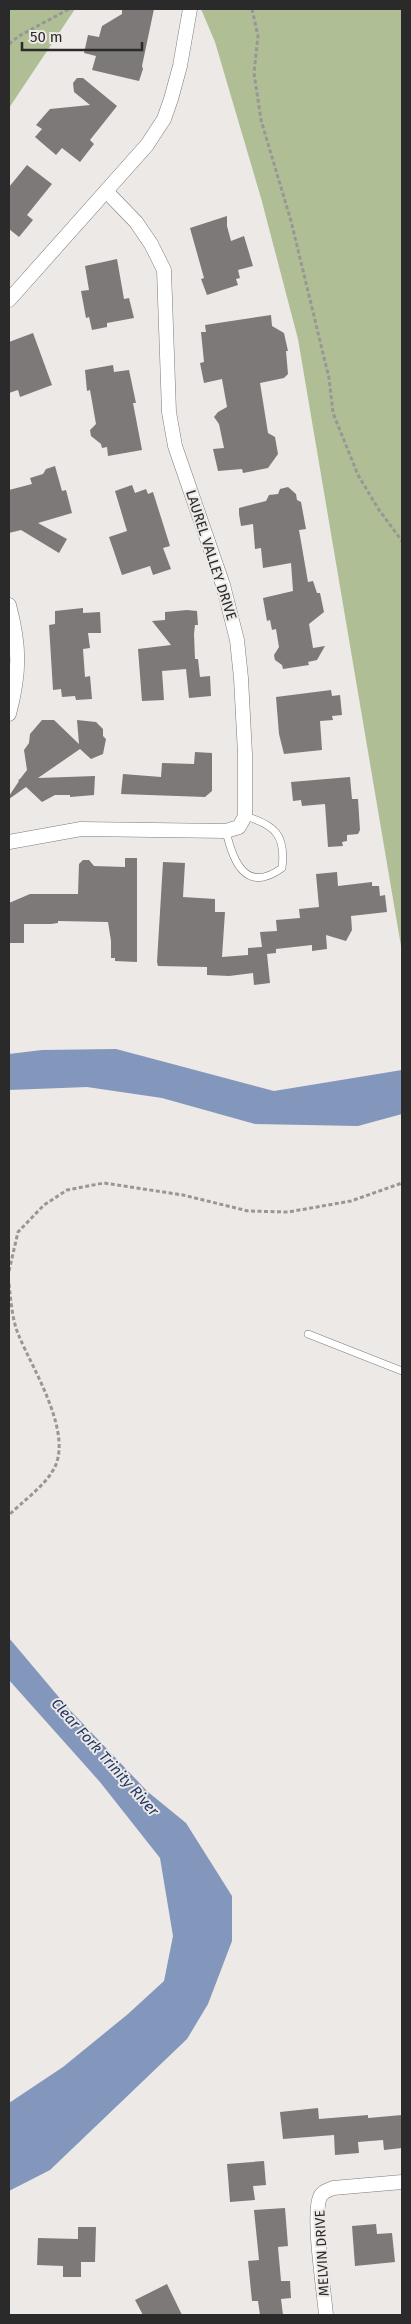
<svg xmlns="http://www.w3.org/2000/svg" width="411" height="2324" font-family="'Fira Sans',sans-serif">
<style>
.green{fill:#afbe95}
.water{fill:#8396bb}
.building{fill:#7d7978}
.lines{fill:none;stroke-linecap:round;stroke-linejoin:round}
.lane-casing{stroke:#7e7b7a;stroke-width:8}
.street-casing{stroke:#7e7b7a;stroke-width:15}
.path{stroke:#999795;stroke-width:3;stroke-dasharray:4 2.5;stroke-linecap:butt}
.lane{stroke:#fff;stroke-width:7}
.street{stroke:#fff;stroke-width:14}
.labels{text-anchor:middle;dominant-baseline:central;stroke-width:4;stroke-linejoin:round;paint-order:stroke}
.street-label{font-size:14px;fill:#2b2a2a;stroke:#ece9e7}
.water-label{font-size:15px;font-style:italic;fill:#213767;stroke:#ece9e7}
</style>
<rect width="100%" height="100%" fill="#ece9e7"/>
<g class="green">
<path d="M9,9H75L9,108Z"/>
<path d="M201,9H402V952L298,339L261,198L215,42Z"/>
</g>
<g class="water">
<path d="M116,1049L274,1091L402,1070V1114L358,1126L255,1124L162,1098L87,1087L9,1090V1054L42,1050Z"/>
<path d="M9,1638L68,1708L148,1792L186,1823L232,1896V1941L208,2004L187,2039L50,2170L9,2191V2103L63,2067L128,2014L164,1981L173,1936L160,1858L100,1782L9,1680Z"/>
</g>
<g class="building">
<path d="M122,9H154L142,66L143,69L139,81L92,70L96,56L84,53L88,35L99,37L102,26L122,14Z"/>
<path d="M77,78H83L117,106L90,140L94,144L80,162L62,148L56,155L35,137L42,129L36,125L50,109L90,105L74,92L73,83Z"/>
<path d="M27,165L52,184L27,215L33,220L19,237L9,229V187Z"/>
<path d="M227,216V226L231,241L244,236L253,266L238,270L240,278L236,279L238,285L207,295L201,279L204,278L190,228Z"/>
<path d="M117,259L124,299L129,298L134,318L107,323V327L92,330L89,317L86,318L81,291L89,290L85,266Z"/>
<path d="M271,315L272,326L284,333L288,351H286L288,374L284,378L260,383L268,433L275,437L278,454L268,468L243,473L242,469L218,471L213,449L224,448L219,424L214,417L218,412L227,407L222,379L204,383L200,363L204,362L201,332H206L205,325Z"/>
<path d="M33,333L52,385L20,397L18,390L9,393V342Z"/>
<path d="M113,365L114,372L129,370L136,403H133L142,450L108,456L107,447L102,448L101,444L91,436L90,430L96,424L90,390L87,391L85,370Z"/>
<path d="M55,466L62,491L66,490L72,513L38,523L67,539L59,553L21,530L9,533V490L32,484L30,478L43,474L46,469Z"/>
<path d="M132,485L135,493L146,489L148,494L153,492L170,546L163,548L171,569L153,575L150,566L122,575L109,537L127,531L115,491Z"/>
<path d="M288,487L296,494L297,500L301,502L306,529L299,530L308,582L313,581L317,593H320L324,612L309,624L313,648L325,646L317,660L308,662L309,665L283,669L282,665L275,660L274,655L279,647L276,629L272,630L270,620L267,621L263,598L293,591L291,563L263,568L261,548L255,549L253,524L241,526L239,514V508L266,501L269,495L278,494L280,489Z"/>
<path d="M83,608V613L100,612L101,633H88L90,648L83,649L85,677L90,676L92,699L76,700L75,696L62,697L61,689L53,690L49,625L55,624V611Z"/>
<path d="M187,610L197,611L198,625H195L194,634L195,659H198L200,677L210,676L211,696L189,698L186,669L162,671L164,700L142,701L138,649L171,645L152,621L165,620V612Z"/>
<path d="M331,690L332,696L340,695L342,715L332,716L333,720L320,721L322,750L284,754L279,734L276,697Z"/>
<path d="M42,720H54L79,744L77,720L96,722L103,729V736L106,739L103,754L91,759L80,749L38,778L95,776L94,795L70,797V795H55L42,802L26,787L9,799V796L19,781L18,780L20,779L27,770L24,750L29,743L30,734Z"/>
<path d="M195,752L212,753V791L205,797L121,794L123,774L161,777L162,763L194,764Z"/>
<path d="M350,777L352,799H358L360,830L358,834L347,835V841L342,842L343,846L328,847L325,804L302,806L301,800L293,801L291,782Z"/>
<path d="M125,858H137V962L115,961V958H111V941L108,922L58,921V923L51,924H24V943H9V903L30,894H78L79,864L83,860H89L94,866L125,867Z"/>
<path d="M163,862L185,863L183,897L215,899V912H225L222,957L248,955V948L262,947L260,932L277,931L276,920L300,918L299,909L319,907L316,874L337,872L338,886L372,882V886H379L380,896L385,895L387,912L351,916L352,930L346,941L326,935L327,949L312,951V945L276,949V953L267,954L270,983L254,985L253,973L229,976L207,975V967L158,966L157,962Z"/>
<path d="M318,2108L319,2119L368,2115V2118L402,2115V2148L384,2150L383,2140L358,2142L359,2153L335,2155L334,2135L283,2139L280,2112Z"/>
<path d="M264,2161L266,2185L253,2186L255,2200L230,2202L227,2164Z"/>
<path d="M285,2208L288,2246L278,2247L281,2281H290L291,2298L281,2299L283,2315H260L258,2301H252L248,2261L259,2260L254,2210Z"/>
<path d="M376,2224L377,2234L392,2233L395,2262L355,2266L352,2226Z"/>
<path d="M78,2227H96L95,2262H81V2277H63V2266L37,2265L38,2238L78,2239Z"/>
<path d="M167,2284L182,2315H143L135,2300Z"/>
</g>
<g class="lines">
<g class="lane-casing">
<g id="lane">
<path d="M226,831C233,862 246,894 282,868C286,835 275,825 245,816"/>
<path d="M308,1334L402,1371"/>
</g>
</g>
<g class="street-casing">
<g id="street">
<path d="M9,300L147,145L164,119L171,99L180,66L190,9"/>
<path d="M9,605C20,646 20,673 9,714"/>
<path d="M9,842L81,829L226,831L239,827L245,816V754L241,678L237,640L223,585L175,446L169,412L164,270L151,244L136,222L106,191"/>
<path d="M326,2315C324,2291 312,2215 320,2197C322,2192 328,2190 333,2188L402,2182"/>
</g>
</g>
<g class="path">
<path d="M252,9L258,36L254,73L261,120L291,221L329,378L333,413L358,475L379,510L402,541"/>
<path d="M9,44L19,36L69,9"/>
<path d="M9,1271L18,1232L44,1205L67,1190L104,1183L183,1195L248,1211L288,1212L351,1201L402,1183"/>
<path d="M9,1284C11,1301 12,1320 19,1336C33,1370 76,1437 52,1472C42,1488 22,1502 9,1515"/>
</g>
<use href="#lane" class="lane"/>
<use href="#street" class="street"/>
</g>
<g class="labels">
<g class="street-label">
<text transform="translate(211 555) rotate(72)">LAUREL VALLEY DRIVE</text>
<text transform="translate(322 2253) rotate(-93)">MELVIN DRIVE</text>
</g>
<g class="water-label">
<text transform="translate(105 1757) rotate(48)">Clear Fork Trinity River</text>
</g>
</g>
<rect width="411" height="2324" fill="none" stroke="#2b2a2a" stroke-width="20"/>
<path d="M22 42v8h120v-8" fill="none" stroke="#2b2a2a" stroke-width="2.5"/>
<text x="30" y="42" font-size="15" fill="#2b2a2a" stroke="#ece9e7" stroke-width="4" paint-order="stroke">50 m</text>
</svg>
